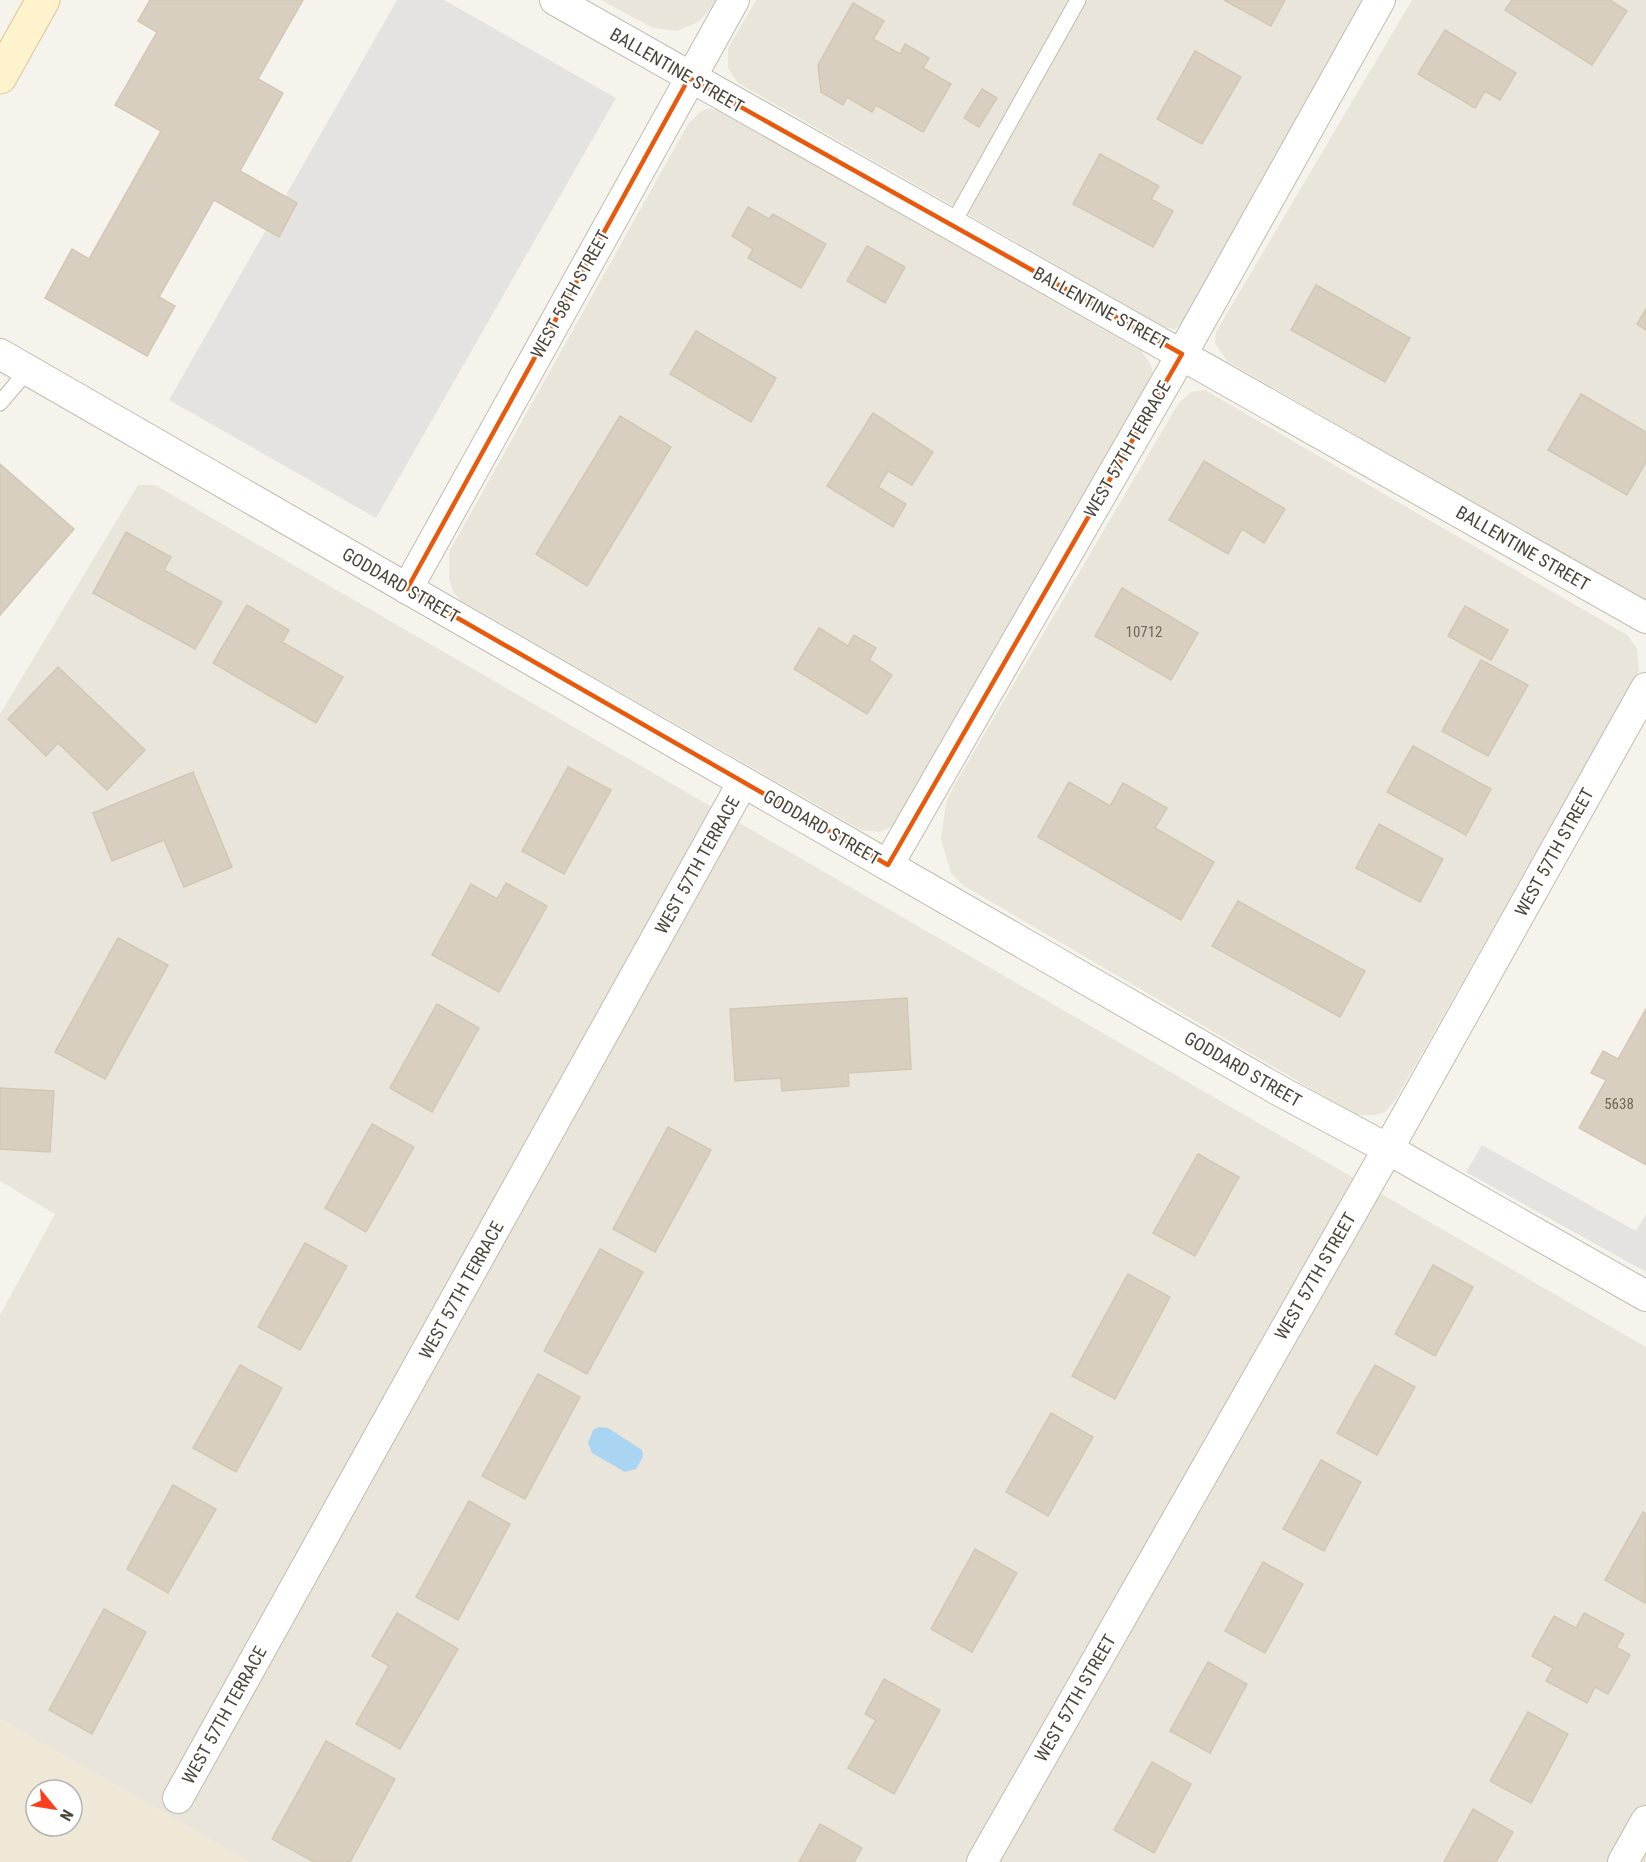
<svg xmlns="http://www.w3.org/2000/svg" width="1646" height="1862" font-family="'Roboto Condensed',sans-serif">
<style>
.residential{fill:#eae5da}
.education{fill:#efe8d6;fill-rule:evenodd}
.parking{fill:#e5e3e0}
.water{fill:#a9d4f2}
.building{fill:#d8cfc1;stroke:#d3c7b4;stroke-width:1.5}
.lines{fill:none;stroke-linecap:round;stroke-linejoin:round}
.service-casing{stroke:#c2bbae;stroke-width:17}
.minor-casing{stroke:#c2bbae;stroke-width:32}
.secondary-casing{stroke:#d6c79b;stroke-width:35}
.service{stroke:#fff;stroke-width:15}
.minor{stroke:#fff;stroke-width:30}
.secondary{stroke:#fff3cd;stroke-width:33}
.marked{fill:none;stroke:#e8590c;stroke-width:4.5;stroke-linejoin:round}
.labels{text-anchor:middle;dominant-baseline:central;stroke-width:4.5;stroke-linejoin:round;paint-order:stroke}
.number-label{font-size:15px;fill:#6e675b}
.street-label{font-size:18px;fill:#4b4439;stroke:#fff}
</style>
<rect width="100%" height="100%" fill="#f6f3ec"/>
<g class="residential">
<path d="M601,0H720L698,22L677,31L653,28Z"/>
<path d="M756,0H1369L1181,326L1174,329L1165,327L738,83L728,68V48Z"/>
<path d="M1412,0H1646V600L1622,589L1227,361L1215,343L1216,332Z"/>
<path d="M709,108L718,110L1141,351L1150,363L1153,373L1151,383L903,814L892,826L881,832L861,830L460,600L453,591L449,579V552L688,124L700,112Z"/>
<path d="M1205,390L1627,635L1637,648L1639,671L1396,1099L1385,1112L1375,1115H1356L964,886L951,873L941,839L946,803L955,784L1178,404L1191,392Z"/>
<path d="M138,485H155L1646,1347V1862H249L0,1719V1315L55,1214L0,1181V714Z"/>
</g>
<path class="education" d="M0,1719L249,1862H0ZM36,1790H72V1826H36Z"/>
<g class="parking">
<path d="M397,0H444L616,98L376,518L169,400Z"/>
<path d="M1482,1145L1636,1231L1646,1214V1272L1466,1172Z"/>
</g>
<path class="water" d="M599,1427L608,1428L642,1450L643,1457L636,1469L625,1472L592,1453L588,1443L593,1430Z"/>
<g class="building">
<path d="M150,0H303L258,79L283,93L240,171L297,203L279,237L214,200L159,297L175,306L147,356L45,298L72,249L89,259L161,131L115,105L157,32L138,21Z"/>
<path d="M1224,0H1285L1271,26Z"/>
<path d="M1512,0H1610L1627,11L1592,65L1505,10Z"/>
<path d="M853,3L884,21L873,39L900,54L905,44L929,58L923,68L951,84L923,132L876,105L872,112L847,97L843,105L821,92L818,65Z"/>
<path d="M1445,30L1516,73L1500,100L1485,91L1475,108L1418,74Z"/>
<path d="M1195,51L1241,77L1202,144L1157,119Z"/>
<path d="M982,89L997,98L979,127L964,118Z"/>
<path d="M1100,154L1159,186L1151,199L1173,211L1153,247L1073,204Z"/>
<path d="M748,207L769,219L773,214L826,244L801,288L748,258L753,249L732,236Z"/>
<path d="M867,246L905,267L885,303L847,281Z"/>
<path d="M1316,285L1410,338L1385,382L1291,330Z"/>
<path d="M1646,309V330L1637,324Z"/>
<path d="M696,331L776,378L751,422L670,374Z"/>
<path d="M1581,394L1646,432V462L1627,495L1548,450Z"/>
<path d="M873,413L933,452L912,485L888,471L878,487L906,504L893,527L827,486Z"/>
<path d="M620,416L671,447L587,586L536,554Z"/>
<path d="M1204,461L1285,509L1264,543L1242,529L1228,554L1169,520Z"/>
<path d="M0,464L74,529L0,615Z"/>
<path d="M126,532L171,557L164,570L222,602L195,649L93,593Z"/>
<path d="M1122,588L1198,633L1171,680L1095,636Z"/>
<path d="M247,605L289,630L282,642L343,677L316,723L213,663Z"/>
<path d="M1465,606L1508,630L1491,660L1448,636Z"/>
<path d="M819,628L848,646L854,635L876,648L869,660L892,675L867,714L794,669Z"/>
<path d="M1481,660L1528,685L1488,756L1442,731Z"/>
<path d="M58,667L145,750L107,790L58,743L46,756L8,719Z"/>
<path d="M1413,746L1491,789L1466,835L1387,792Z"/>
<path d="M568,767L611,790L564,874L522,851Z"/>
<path d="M193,772L232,867L184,887L164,840L112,861L93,813Z"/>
<path d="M1069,782L1110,806L1123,783L1167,808L1155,828L1214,862L1181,920L1038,837Z"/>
<path d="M1379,824L1443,859L1420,902L1356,868Z"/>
<path d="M506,883L547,906L499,992L432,955L471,884L497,899Z"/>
<path d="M1238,901L1365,971L1340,1017L1212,946Z"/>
<path d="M118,938L168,965L105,1079L55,1052Z"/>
<path d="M907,998L911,1069L848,1073L849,1086L782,1091L781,1078L735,1081L730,1009Z"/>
<path d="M437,1004L479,1028L432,1112L390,1088Z"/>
<path d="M1646,1009V1165L1579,1128L1606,1080L1591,1073L1603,1051L1618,1059Z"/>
<path d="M0,1088L54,1091L50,1152L0,1149Z"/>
<path d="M372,1124L414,1147L366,1232L325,1208Z"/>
<path d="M668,1127L711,1150L655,1252L613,1229Z"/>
<path d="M1198,1154L1239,1177L1195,1256L1153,1233Z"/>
<path d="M305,1243L347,1266L300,1350L258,1327Z"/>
<path d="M600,1249L643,1272L587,1374L544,1351Z"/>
<path d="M1433,1265L1473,1287L1435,1356L1395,1334Z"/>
<path d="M1128,1274L1170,1297L1115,1399L1072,1376Z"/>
<path d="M240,1365L282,1388L236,1472L193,1448Z"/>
<path d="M1375,1365L1415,1387L1377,1455L1337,1433Z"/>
<path d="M538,1374L580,1397L525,1499L482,1476Z"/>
<path d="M1051,1413L1093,1437L1048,1516L1006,1492Z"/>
<path d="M1321,1460L1361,1482L1324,1551L1283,1529Z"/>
<path d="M173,1485L216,1509L168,1593L127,1569Z"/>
<path d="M469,1501L510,1524L458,1620L416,1597Z"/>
<path d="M1643,1512L1646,1514L1645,1603L1605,1580Z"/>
<path d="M975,1549L1017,1573L972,1652L931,1629Z"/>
<path d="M1263,1562L1303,1584L1265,1653L1225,1631Z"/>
<path d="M104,1609L146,1632L92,1734L49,1710Z"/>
<path d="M397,1613L458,1649L400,1749L356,1724L389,1666L372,1656Z"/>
<path d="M1584,1613L1624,1634L1616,1647L1630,1655L1608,1694L1595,1687L1587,1703L1546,1681L1553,1668L1532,1656L1554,1616L1576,1628Z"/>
<path d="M1208,1662L1247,1684L1210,1753L1170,1731Z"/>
<path d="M884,1679L940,1710L894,1794L848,1768L876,1720L865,1714Z"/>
<path d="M1528,1712L1568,1734L1531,1803L1490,1781Z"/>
<path d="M326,1741L395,1779L350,1862H314L272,1839Z"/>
<path d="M1152,1762L1191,1784L1154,1853L1114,1830Z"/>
<path d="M1473,1809L1513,1832L1496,1862H1444Z"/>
<path d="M820,1824L862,1848L854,1862H799Z"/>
</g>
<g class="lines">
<g class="service-casing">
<g id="service">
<path d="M952,225L1078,0"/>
<path d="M0,403L28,370"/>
</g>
</g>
<g class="minor-casing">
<g id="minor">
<path d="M555,0L1646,618"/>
<path d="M0,354L1278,1090L1388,1149L1646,1296"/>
<path d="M407,589L734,0"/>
<path d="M888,865L1182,354L1380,0"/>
<path d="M178,1798L743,782"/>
<path d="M982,1862L1388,1149L1646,688"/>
<path d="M1623,1862L1646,1821"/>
</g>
</g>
<g class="secondary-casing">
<path id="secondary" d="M0,77L43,0"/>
</g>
<use href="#service" class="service"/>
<use href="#minor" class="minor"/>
<use href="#secondary" class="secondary"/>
</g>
<path class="marked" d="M689,78L1182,354L888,865L407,589Z"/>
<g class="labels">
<g class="number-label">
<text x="1144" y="632">10712</text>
<text x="1619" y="1104">5638</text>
</g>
<g class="street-label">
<text transform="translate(677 70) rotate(30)">BALLENTINE STREET</text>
<text transform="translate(570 294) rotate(-61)">WEST 58TH STREET</text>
<text transform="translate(1101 308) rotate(29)">BALLENTINE STREET</text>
<text transform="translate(1127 449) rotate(-60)">WEST 57TH TERRACE</text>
<text transform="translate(1523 548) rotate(30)">BALLENTINE STREET</text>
<text transform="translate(401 585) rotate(30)">GODDARD STREET</text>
<text transform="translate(822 827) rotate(30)">GODDARD STREET</text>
<text transform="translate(1554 852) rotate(-61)">WEST 57TH STREET</text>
<text transform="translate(697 865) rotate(-61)">WEST 57TH TERRACE</text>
<text transform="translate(1243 1069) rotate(30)">GODDARD STREET</text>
<text transform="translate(1315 1276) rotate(-60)">WEST 57TH STREET</text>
<text transform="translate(461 1290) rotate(-61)">WEST 57TH TERRACE</text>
<text transform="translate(1075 1698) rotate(-60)">WEST 57TH STREET</text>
<text transform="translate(224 1715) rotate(-61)">WEST 57TH TERRACE</text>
</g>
</g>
<g transform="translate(54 1808) rotate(120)"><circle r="28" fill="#ffffff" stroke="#b7b4b0" stroke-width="1.5"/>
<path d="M0-4.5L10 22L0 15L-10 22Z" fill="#fc3f1d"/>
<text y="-9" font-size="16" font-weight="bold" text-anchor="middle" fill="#4b4439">N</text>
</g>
</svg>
